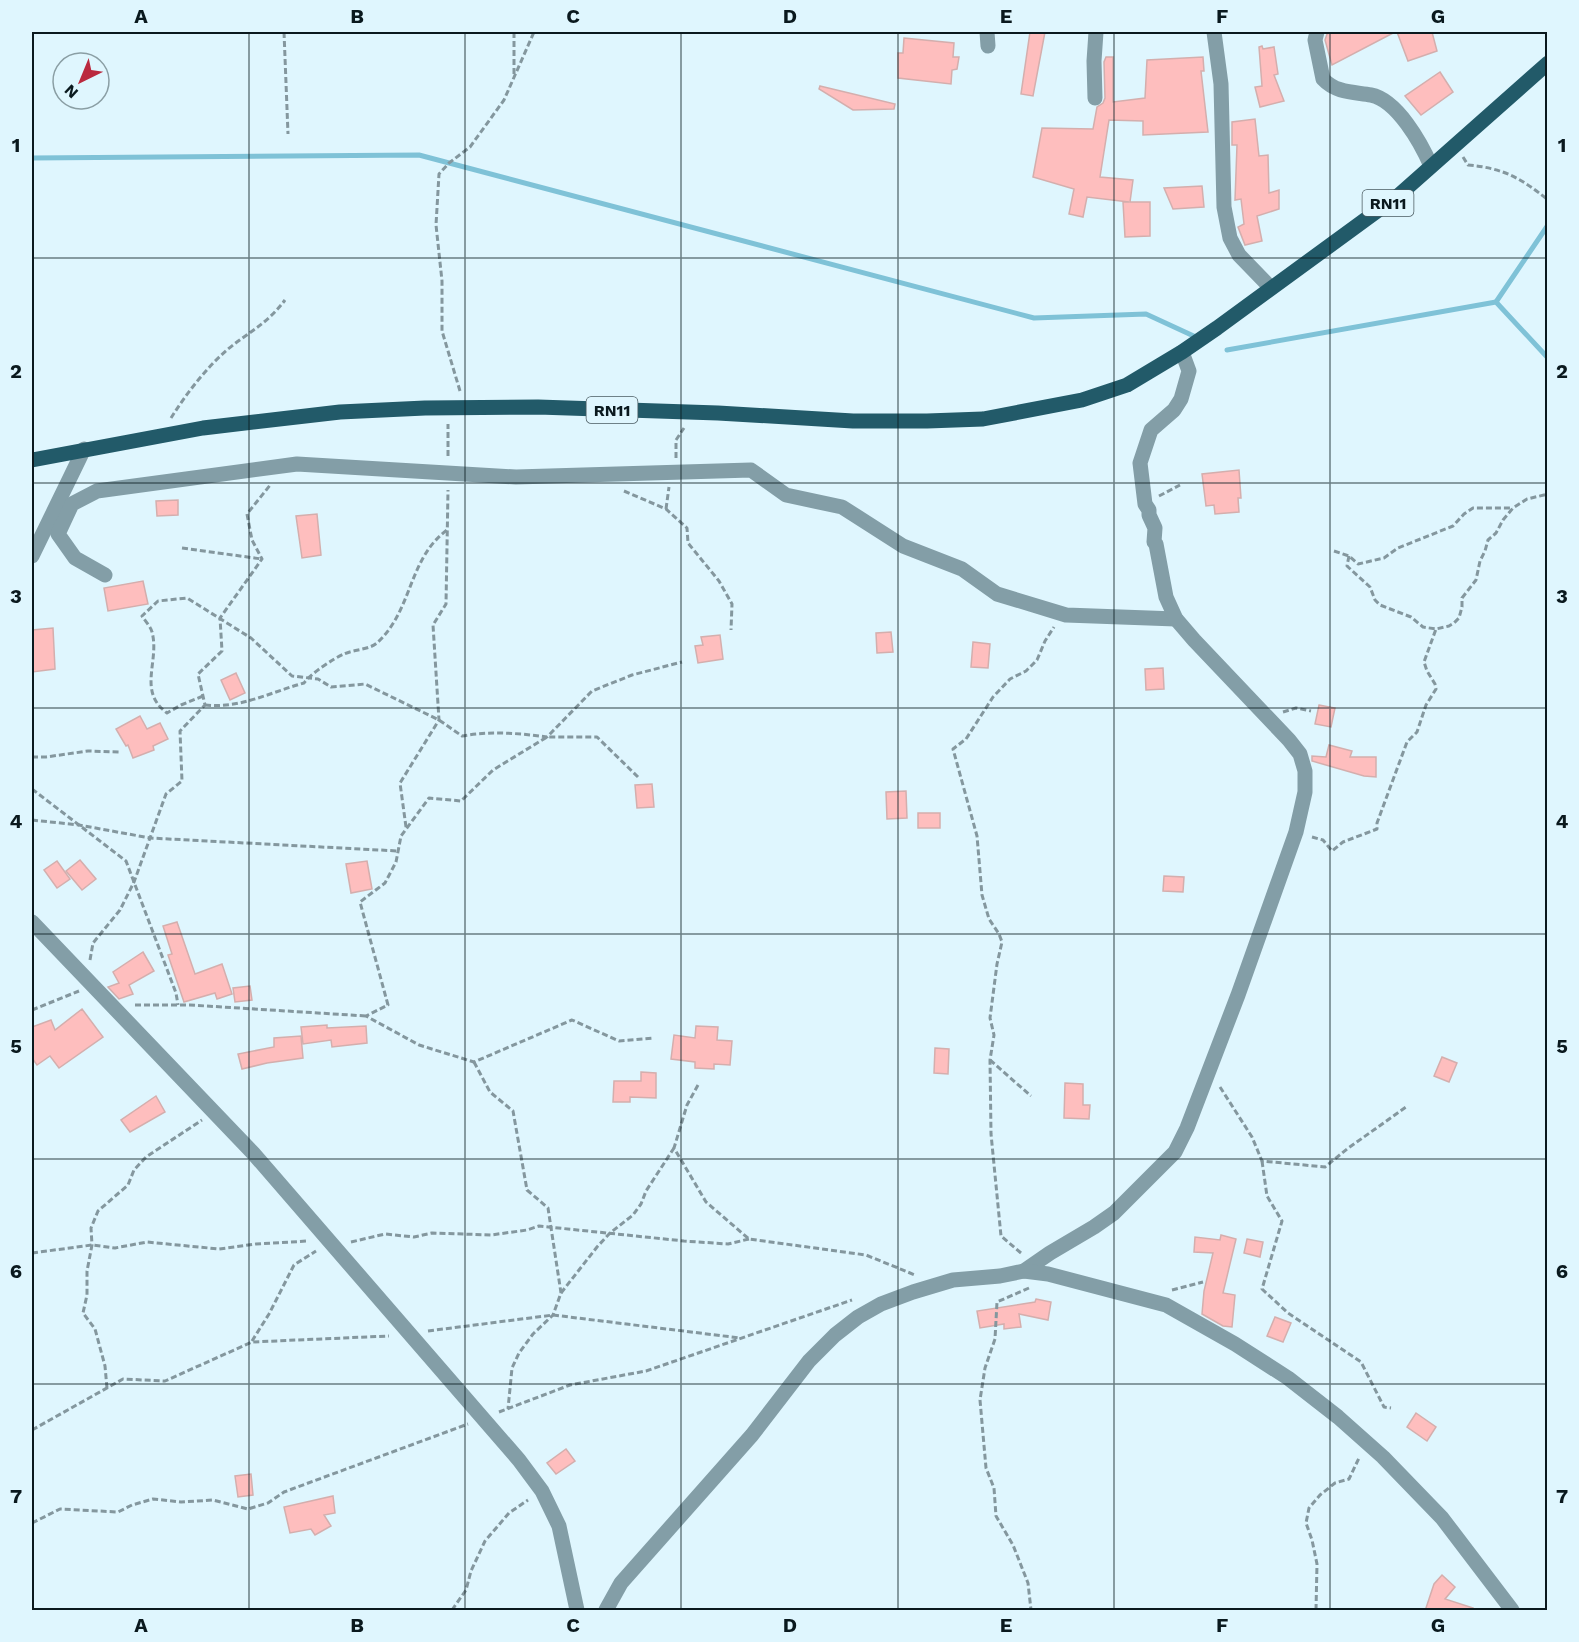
<svg xmlns="http://www.w3.org/2000/svg" width="1579" height="1642" font-family="'Work Sans',sans-serif">
<style>
.lines{fill:none;stroke-linecap:round;stroke-linejoin:round}
.stream{stroke:#7fc2d7;stroke-width:5}
.building{fill:#febebe;stroke:#d4aead;stroke-width:1.5}
.path{stroke:#84979e;stroke-width:3;stroke-dasharray:6 3;stroke-linecap:butt}
.street{stroke:#839ea7;stroke-width:15}
.primary{stroke:#225a69;stroke-width:15}
.grid{fill:none;stroke:#0a191e;stroke-width:1.5;stroke-opacity:0.55}
.labels{text-anchor:middle;dominant-baseline:central;stroke-width:5;stroke-linejoin:round;paint-order:stroke}
.shield{fill:#dff6fe;stroke:#4a5b61;stroke-width:1.5}
.shield-label{font-size:16px;font-weight:bold;fill:#0a191e}
.neatline{fill:none;stroke:#0a191e;stroke-width:2}
.grid-label{font-size:20px;text-anchor:middle;font-weight:bold;fill:#0a191e}
</style>
<rect width="100%" height="100%" fill="#dff6fe"/>
<g class="lines">
<g class="stream">
<path d="M32,158L419,155L1034,318L1146,314L1198,338"/>
<path d="M1496,302L1548,225"/>
<path d="M1227,350L1496,302L1548,358"/>
</g>
</g>
<g class="building">
<path d="M1030,32H1045L1033,96L1021,94Z"/>
<path d="M1331,32H1395L1332,65L1325,40L1327,34Z"/>
<path d="M1397,32H1432L1437,51L1408,61Z"/>
<path d="M904,38L954,43L953,57H959L957,69L952,70L951,84L898,78V53H903Z"/>
<path d="M1262,46L1263,49L1274,47L1278,74L1274,75L1284,101L1260,107L1255,87L1262,86L1259,47Z"/>
<path d="M1106,57H1113V102L1145,98L1147,60L1203,57L1204,71H1201L1208,132L1143,135V121L1109,120L1100,177L1133,180L1130,202H1150V236L1125,237L1123,202H1129L1087,197L1083,217L1069,214L1074,189L1033,177L1042,128L1093,129L1097,107L1103,103L1105,98L1104,62Z"/>
<path d="M1440,72L1453,92L1421,115L1405,96Z"/>
<path d="M820,86L895,104L894,109L853,110L819,89Z"/>
<path d="M1255,119L1259,156L1268,155L1269,193L1279,190V209L1257,216L1262,241L1245,245L1238,227L1244,224L1241,199L1235,200L1237,145H1232V122Z"/>
<path d="M1202,186L1204,207L1173,209L1164,188Z"/>
<path d="M1239,470L1241,498H1238L1239,512L1215,514L1214,505L1206,506L1202,474Z"/>
<path d="M178,500V515L157,516L156,501Z"/>
<path d="M317,514L321,555L302,558L296,516Z"/>
<path d="M143,581L148,604L108,611L104,588Z"/>
<path d="M53,628L55,669L32,672V630Z"/>
<path d="M891,632L893,652L877,653L876,633Z"/>
<path d="M720,635L723,659L698,663L695,646L703,645L701,637Z"/>
<path d="M973,642L990,644L988,668L971,667Z"/>
<path d="M1163,668L1164,689L1146,690L1145,669Z"/>
<path d="M236,673L245,693L230,700L221,680Z"/>
<path d="M1319,705L1335,708L1331,727L1315,724Z"/>
<path d="M140,716L147,729L160,723L168,739L153,746L154,750L133,758L128,745L126,746L116,729Z"/>
<path d="M1329,745L1352,751L1350,757H1376V777L1364,776L1312,761V756L1326,757Z"/>
<path d="M652,784L654,807L637,808L635,785Z"/>
<path d="M906,791L907,818L887,819L886,792Z"/>
<rect x="918" y="813" width="22" height="15"/>
<path d="M80,860L96,879L82,890L66,871Z"/>
<path d="M57,861L70,879L57,888L44,870Z"/>
<path d="M367,861L372,889L351,893L346,864Z"/>
<path d="M1164,876L1184,877L1183,892L1163,891Z"/>
<path d="M177,922L195,974L222,964L232,994L217,999L215,993L184,1002L168,955L172,954L163,926Z"/>
<path d="M143,952L154,971L129,985L133,994L119,999L108,987L119,983L113,972Z"/>
<path d="M250,986L252,1000L235,1002L233,988Z"/>
<path d="M82,1009L103,1037L59,1068L50,1056L37,1065L32,1058V1027L51,1020L55,1030Z"/>
<path d="M327,1025V1028L366,1026L367,1043L332,1047L331,1040L303,1044L301,1027Z"/>
<path d="M696,1026L718,1027L717,1040L732,1041L730,1065L714,1064V1069L695,1068V1062L671,1059L674,1035L695,1038Z"/>
<path d="M301,1036L303,1058L267,1063L242,1069L238,1054L274,1047V1038Z"/>
<path d="M935,1048L949,1049L948,1074L934,1073Z"/>
<path d="M1442,1057L1457,1063L1449,1082L1434,1076Z"/>
<path d="M641,1072L656,1073V1098L630,1097V1102H613L614,1081H641Z"/>
<path d="M1065,1083L1083,1084V1105H1090L1089,1119L1064,1118Z"/>
<path d="M156,1096L165,1112L130,1132L121,1120Z"/>
<path d="M1221,1235L1236,1239L1223,1293L1235,1295L1232,1327L1223,1326L1202,1314L1204,1291L1213,1253L1194,1252L1195,1237L1220,1240Z"/>
<path d="M1247,1239L1263,1242L1260,1257L1244,1253Z"/>
<path d="M1036,1299L1051,1302L1048,1320L1019,1314L1021,1327L1004,1329V1324L980,1328L977,1311L1035,1302Z"/>
<path d="M1275,1317L1291,1323L1283,1342L1267,1336Z"/>
<path d="M1416,1413L1436,1427L1427,1441L1407,1427Z"/>
<path d="M566,1449L575,1461L556,1474L547,1463Z"/>
<path d="M251,1474L253,1495L238,1497L235,1476Z"/>
<path d="M333,1496L335,1513L324,1515L331,1526L315,1535L311,1529L290,1533L284,1507Z"/>
<path d="M1442,1575L1455,1587L1445,1599L1473,1608L1472,1611H1425L1434,1584Z"/>
</g>
<g class="lines">
<g class="path">
<path d="M284,32L288,134"/>
<path d="M514,32V75"/>
<path d="M1463,157L1468,165C1503,168 1521,178 1548,200"/>
<path d="M460,391L442,331V281L436,225L439,174L449,163L470,147L504,100L534,32"/>
<path d="M171,418C186,394 206,368 228,349C250,331 267,324 285,300"/>
<path d="M448,456V424"/>
<path d="M676,458V440L684,428"/>
<path d="M624,491L666,509L687,528L688,543L719,581L732,604L731,630"/>
<path d="M1159,496L1180,485"/>
<path d="M666,509L669,487"/>
<path d="M182,548L262,559"/>
<path d="M1334,551L1349,556L1358,564L1384,558L1398,548L1453,526L1464,514L1473,508H1513"/>
<path d="M1349,556L1347,566L1370,587L1375,600L1380,605L1411,617L1423,627L1436,629L1449,626L1454,623L1459,618L1462,607V598L1476,580L1480,561L1485,551L1488,540L1496,533L1503,520L1513,508L1527,499L1548,494"/>
<path d="M203,696L181,705L167,713C137,691 160,661 152,632C151,627 145,621 142,616L158,601L187,598L251,638L292,676L318,679L331,687L365,684L439,720L462,736C490,731 518,733 547,737L592,691L632,675L682,662"/>
<path d="M205,705C240,709 271,692 304,683C309,675 334,658 344,654C355,649 370,650 378,642C413,609 408,559 447,530"/>
<path d="M1283,712L1296,708L1311,711"/>
<path d="M32,757H46L88,751L119,752"/>
<path d="M638,777L597,737H547L493,770L461,801L429,798L401,836L396,862L385,883L360,902L388,1005L366,1016L419,1045L474,1062L572,1020L619,1041L653,1038"/>
<path d="M32,789L126,861L176,993L178,1005"/>
<path d="M32,820L79,825L150,838L398,851"/>
<path d="M406,827L400,783L439,720L433,625L446,604L448,490"/>
<path d="M1312,837L1323,840L1332,851L1343,842L1377,829V823L1407,742L1417,732L1426,705L1436,689L1435,684L1427,671L1424,662L1436,629"/>
<path d="M90,960L93,943L120,910L134,882L166,794L182,781L180,731L205,705L198,674L222,651L220,618L262,559L252,540L247,514L271,484"/>
<path d="M135,1005H190L366,1016"/>
<path d="M32,1010L79,991"/>
<path d="M990,1060L1031,1096"/>
<path d="M474,1062L490,1092L513,1111L527,1190L548,1208L561,1293L553,1315L533,1334L519,1353L512,1368L508,1409"/>
<path d="M698,1085L687,1105L674,1148L706,1202L749,1239L866,1255L915,1275"/>
<path d="M1220,1087L1252,1137L1262,1161L1325,1167L1347,1149L1406,1107"/>
<path d="M1262,1161L1267,1196L1282,1221L1262,1289L1288,1313L1361,1362L1384,1407L1391,1408"/>
<path d="M351,1242L385,1234L414,1237L432,1233L491,1235L527,1230L539,1226L684,1241L728,1244L749,1239"/>
<path d="M32,1253L92,1245L115,1248L147,1242L219,1249L256,1244L308,1241"/>
<path d="M1021,1253L1001,1236L991,1134L990,1060L994,1035L990,1018L997,964L1002,942L999,934L989,919L982,895L977,836L953,749L966,739L993,697L1010,679L1026,671L1037,660L1045,641L1054,627"/>
<path d="M1029,1288L997,1302L995,1339L985,1368L980,1400L986,1468L994,1488L996,1516L1013,1545L1028,1583L1031,1610"/>
<path d="M1172,1290L1203,1282"/>
<path d="M561,1293L597,1247L610,1233L633,1215L641,1204L646,1191L674,1148"/>
<path d="M428,1331L553,1315L740,1338"/>
<path d="M252,1341L269,1314L294,1265L316,1251"/>
<path d="M107,1388L105,1366L95,1329L83,1313L87,1295V1271L92,1245L91,1228L98,1211L128,1185L134,1170L146,1157L202,1120"/>
<path d="M499,1412L570,1385L646,1371L852,1300"/>
<path d="M32,1430L123,1379L165,1381L252,1342L389,1336"/>
<path d="M32,1523L60,1509L118,1512L132,1505L153,1499L181,1502L213,1500L248,1509L268,1503L284,1492L468,1424"/>
<path d="M452,1610L466,1590L471,1571L485,1541L509,1513L528,1500"/>
<path d="M1316,1610L1317,1564L1312,1540L1306,1523L1309,1508L1320,1495L1335,1483L1349,1479L1359,1458"/>
</g>
<g class="street">
<path d="M987,32L988,46"/>
<path d="M1214,32L1221,84L1224,207L1230,238L1239,255L1271,288"/>
<path d="M1317,32L1315,40L1323,79C1336,93 1354,92 1371,95C1397,100 1421,143 1431,166"/>
<path d="M1095,98L1094,61L1096,32"/>
<path d="M32,556L84,449"/>
<path d="M105,575L75,558L58,534L72,504L97,491L297,464L516,477L751,470L786,495L842,507L903,546L962,569L997,594L1066,615L1176,619"/>
<path d="M32,922L253,1153L519,1460L542,1491L559,1526L577,1610"/>
<path d="M1024,1271L1050,1253L1094,1227L1114,1213L1175,1152L1187,1128L1238,995L1296,832L1305,792V771L1300,754L1289,740L1194,640L1176,619L1166,597L1156,544L1154,542L1155,528L1149,515V510L1145,504L1140,463L1151,430L1174,410L1181,399L1189,371L1182,352"/>
<path d="M606,1610L621,1583L752,1435L809,1361L835,1335L858,1317L881,1304L913,1292L953,1280L1000,1276L1024,1271L1048,1274L1166,1305L1235,1344L1288,1378L1338,1417L1383,1457L1442,1518L1512,1610"/>
</g>
<path class="primary" d="M32,460L203,428L340,412L425,408L538,407L718,413L853,421H927L983,419L1082,400L1127,385L1182,352L1217,328L1399,195L1548,63"/>
</g>
<path class="grid" d="M249,32V1610M465,32V1610M681,32V1610M898,32V1610M1114,32V1610M1330,32V1610M32,258H1548M32,483H1548M32,708H1548M32,934H1548M32,1159H1548M32,1384H1548"/>
<g class="labels">
<g class="shield">
<rect x="1362.5" y="190" width="51" height="26" rx="4.5"/>
<rect x="586.5" y="397" width="51" height="26" rx="4.5"/>
</g>
<g class="shield-label">
<text x="1388" y="203">RN11</text>
<text x="612" y="410">RN11</text>
</g>
</g>
<rect width="1579" height="1642" fill="none" stroke="#dff6fe" stroke-width="66"/>
<g transform="translate(81 81) rotate(223)"><circle r="28" fill="#dff6fe" stroke="#8a9ea4" stroke-width="1.5"/>
<path d="M0-4.5L10 22L0 15L-10 22Z" fill="#ba293e"/>
<text y="-9" font-size="16" font-weight="bold" text-anchor="middle" fill="#0a191e">N</text>
</g>
<rect x="33" y="33" width="1513" height="1576" class="neatline"/>
<g class="grid-label">
<text x="141" y="23">A</text>
<text x="357" y="23">B</text>
<text x="573" y="23">C</text>
<text x="790" y="23">D</text>
<text x="1006" y="23">E</text>
<text x="1222" y="23">F</text>
<text x="1438" y="23">G</text>
<text x="16" y="152">1</text>
<text x="1562" y="152">1</text>
<text x="16" y="378">2</text>
<text x="1562" y="378">2</text>
<text x="16" y="603">3</text>
<text x="1562" y="603">3</text>
<text x="16" y="828">4</text>
<text x="1562" y="828">4</text>
<text x="16" y="1053">5</text>
<text x="1562" y="1053">5</text>
<text x="16" y="1278">6</text>
<text x="1562" y="1278">6</text>
<text x="16" y="1503">7</text>
<text x="1562" y="1503">7</text>
<text x="141" y="1632">A</text>
<text x="357" y="1632">B</text>
<text x="573" y="1632">C</text>
<text x="790" y="1632">D</text>
<text x="1006" y="1632">E</text>
<text x="1222" y="1632">F</text>
<text x="1438" y="1632">G</text>
</g>
</svg>
